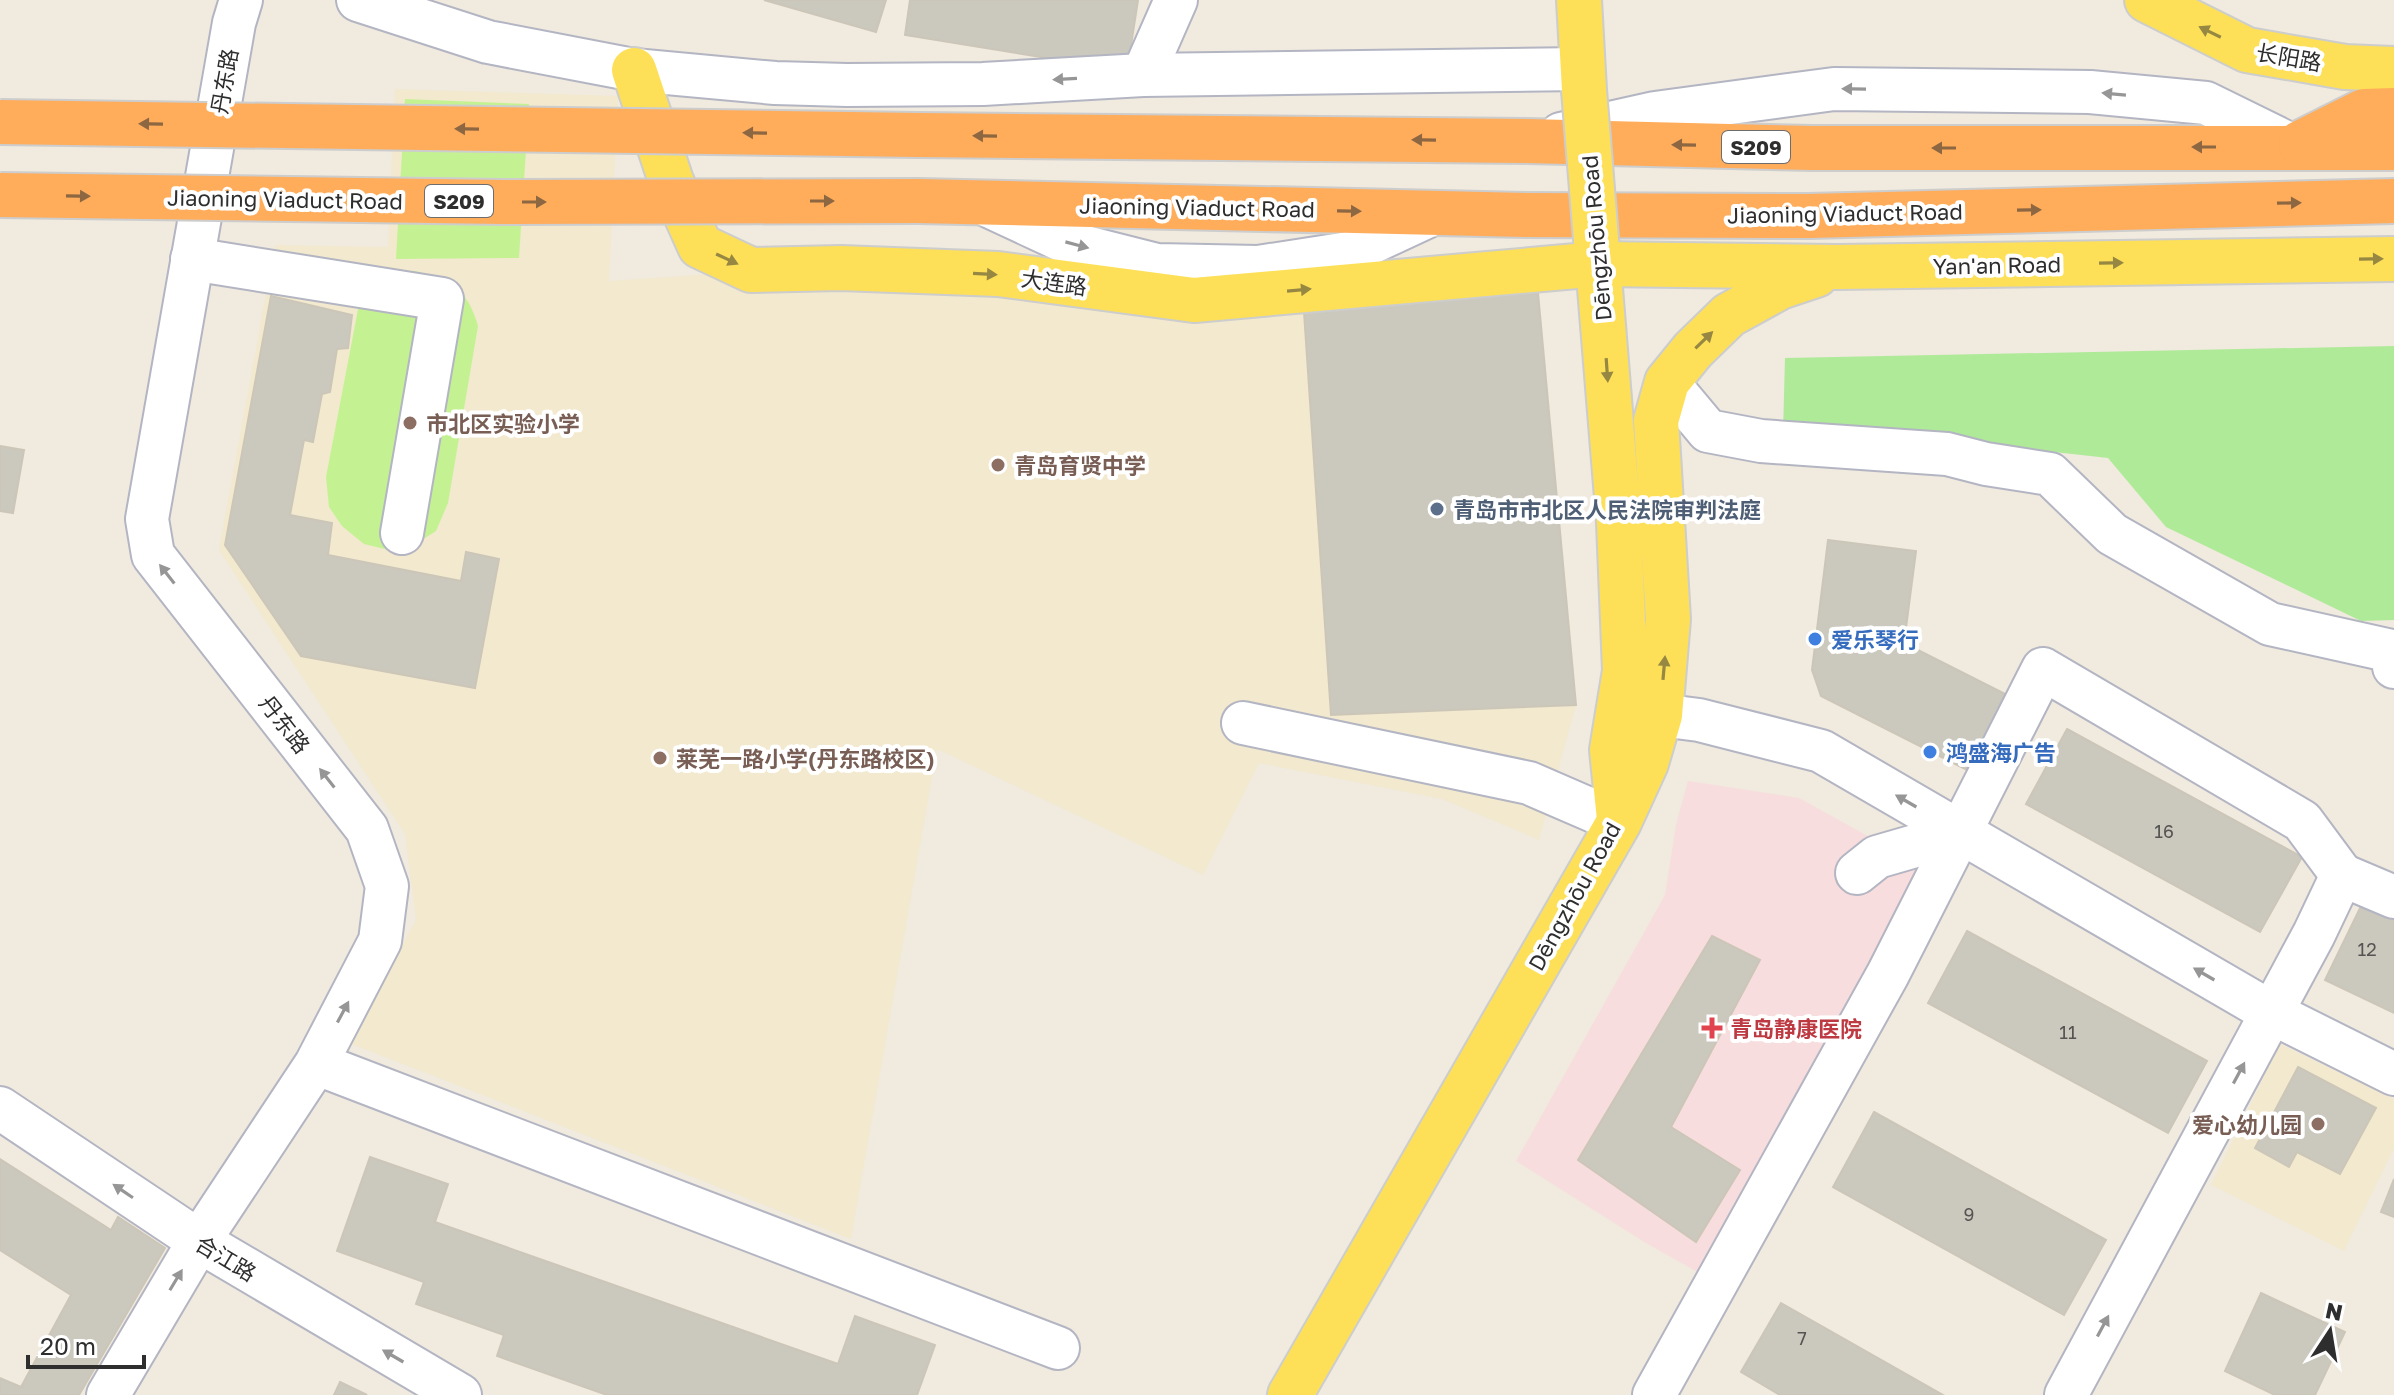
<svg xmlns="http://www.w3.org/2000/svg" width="2394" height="1395" font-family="'Golos Text','Noto Sans SC',sans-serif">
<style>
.education{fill:#f2e9ce}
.medical{fill:#f7dddd}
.green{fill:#afea98}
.pitch{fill:#c4f293}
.building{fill:#cbc8bd;stroke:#ccc6b8;stroke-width:2}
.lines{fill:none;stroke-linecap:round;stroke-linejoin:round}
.minor-casing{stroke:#b3b5c2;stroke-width:46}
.major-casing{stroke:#cdcdcd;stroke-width:48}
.highway-casing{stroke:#cdcdcd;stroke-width:48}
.minor{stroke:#fff;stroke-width:42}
.major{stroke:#fde057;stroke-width:44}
.highway{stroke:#ffac5b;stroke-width:44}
.major-bridge-casing{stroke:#cdcdcd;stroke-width:48;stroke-linecap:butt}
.highway-bridge-casing{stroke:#cdcdcd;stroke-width:48;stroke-linecap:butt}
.major-bridge{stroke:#fde057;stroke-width:44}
.highway-bridge{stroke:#ffac5b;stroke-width:44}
.oneway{fill:#968742}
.oneway2{fill:#969696}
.oneway3{fill:#8c6742}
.education-dot{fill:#8d6e63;stroke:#fff;stroke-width:3}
.service-dot{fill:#5c6f8a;stroke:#fff;stroke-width:3}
.shop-dot{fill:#3f7fe0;stroke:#fff;stroke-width:3}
.health-dot{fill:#e0444e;stroke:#fff;stroke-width:3}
.labels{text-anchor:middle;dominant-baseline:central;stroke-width:8;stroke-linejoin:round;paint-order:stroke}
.number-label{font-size:18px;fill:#555452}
.shield{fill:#fff;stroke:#6d6d6d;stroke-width:2}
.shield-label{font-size:20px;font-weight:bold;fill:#2e2e2e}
.street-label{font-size:22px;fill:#2e2e2e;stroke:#fff}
.education-label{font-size:22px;font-weight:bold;fill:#785e54;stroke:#fff;text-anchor:start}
.service-label{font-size:22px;font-weight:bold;fill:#4e5e75;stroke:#fff;text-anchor:start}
.shop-label{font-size:22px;font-weight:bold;fill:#366cbe;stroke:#fff;text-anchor:start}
.health-label{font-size:22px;font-weight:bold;fill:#be3a42;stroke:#fff;text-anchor:start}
</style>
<rect width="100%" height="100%" fill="#f0eadf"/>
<g class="education">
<path d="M395,89L618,96L609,281L711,274L1304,312L1331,715L1576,705L1539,840L1442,799L1259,763L1203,875L937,749L851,1239L349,1043L416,920L405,834L219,550L275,245L388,247Z"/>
<path d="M2280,1044L2394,1099V1148L2344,1251L2211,1185Z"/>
</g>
<path class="medical" d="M1688,781L1799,798L1922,866L1701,1274L1646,1243L1516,1161L1665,895L1676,825Z"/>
<path class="green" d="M2394,346V620L2361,621L2166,527L2108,458L1940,439L1783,433L1785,358Z"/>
<g class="pitch">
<path d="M405,99L529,104L519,258L396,259Z"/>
<path d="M415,271C451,281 467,288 478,326L448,503L436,531L414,545L389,550L364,544L342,526L329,507L326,477L360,299L393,272Z"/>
</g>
<g class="building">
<path d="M764,0H886L876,32Z"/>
<path d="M910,0H1138L1127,71L905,35Z"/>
<path d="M1538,293L1576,705L1331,715L1304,312Z"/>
<path d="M271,296L352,315L348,348L337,349L330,392L322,394L313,442L304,440L290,515L332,523L328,555L461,581L466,552L499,559L475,688L301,656L225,545Z"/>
<path d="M0,446L24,450L13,513L0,511Z"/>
<path d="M1828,540L1916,551L1904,643L2009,696L1971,772L1821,696L1812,670Z"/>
<path d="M2067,729L2302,857L2260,932L2026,804Z"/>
<path d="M2362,904L2394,919V1013L2325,980Z"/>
<path d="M1967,931L2207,1061L2168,1133L1928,1003Z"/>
<path d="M1712,936L1760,960L1671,1127L1740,1170L1696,1242L1578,1160Z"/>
<path d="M2298,1067L2376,1108L2340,1174L2297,1152L2289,1167L2255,1148Z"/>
<path d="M1874,1112L2106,1240L2064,1315L1833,1187Z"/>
<path d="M370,1157L448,1184L435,1222L838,1364L855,1316L935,1345L917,1395H607L497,1356L504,1335L416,1304L424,1282L337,1251Z"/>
<path d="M0,1159L111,1230L118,1217L165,1248L79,1395H0V1378L21,1387L71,1295L0,1250Z"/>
<path d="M2394,1179V1217L2381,1212Z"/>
<path d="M2261,1293L2345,1332L2315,1395H2275L2225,1371Z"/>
<path d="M1781,1303L1943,1395H1780L1741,1372Z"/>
<path d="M340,1382L367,1395H334Z"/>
</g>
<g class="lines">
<g class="minor-casing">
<g id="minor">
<path d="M358,0L488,42L634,70L775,83L847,85L983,84L1143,75L1582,69"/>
<path d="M1143,75L1176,0"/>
<path d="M1561,134L1655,113L1834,89L2090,92L2206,103L2293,146"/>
<path d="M980,202L1066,242L1157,265L1258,267L1349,253L1435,213"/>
<path d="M192,259L442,299L402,533"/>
<path d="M1667,382L1708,431L1761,441L1947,454L1986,464L2050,474L2112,534L2270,624L2392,651L2394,667"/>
<path d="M1660,715L1699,720L1821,751L2272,1013L2394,1074"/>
<path d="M1243,723L1529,783L1619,822"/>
<path d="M1857,873L1877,857L1960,833"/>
<path d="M2342,875L2394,897"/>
<path d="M328,1068L1058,1348"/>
<path d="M0,1108L199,1241L460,1395"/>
<path d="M108,1395L199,1241L316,1064L380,941L387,886L367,829L153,555L147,519L234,23L241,0"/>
<path d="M1654,1395L1888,974L2043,669L2302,821L2342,875L2314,934L2066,1395"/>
</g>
</g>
<g class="major-casing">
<g id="major">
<path d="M1579,0L1584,90"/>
<path d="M2147,0L2247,50L2345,67L2394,69"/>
<path d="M634,70L671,181L700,246L751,270L841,268L998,274L1194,300L1599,264L1837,267L2394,259"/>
<path d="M1596,239L1619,522L1625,671L1612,750L1619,819"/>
<path d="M1290,1395L1619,822L1646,763L1660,715L1668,619L1656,421L1667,382L1693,350L1729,315L1780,287L1816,275"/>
</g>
</g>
<g class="highway-casing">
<g id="highway">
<path d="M917,135L1527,141L1813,148H2394"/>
<path d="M2300,143L2364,111L2394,110"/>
<path d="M918,201L1525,215L1809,216L2394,201"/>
</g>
</g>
<use href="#minor" class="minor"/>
<use href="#major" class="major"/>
<use href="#highway" class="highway"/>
<g class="major-bridge-casing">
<path id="major-bridge" d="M1584,90L1596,239"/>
</g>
<g class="highway-bridge-casing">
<g id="highway-bridge">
<path d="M0,122L917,135"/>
<path d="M0,195L504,202L918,201"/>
</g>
</g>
<use href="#major-bridge" class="major-bridge"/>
<use href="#highway-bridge" class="highway-bridge"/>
</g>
<defs><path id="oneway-solid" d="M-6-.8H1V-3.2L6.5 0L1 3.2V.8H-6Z" transform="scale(2)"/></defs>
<g class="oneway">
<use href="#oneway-solid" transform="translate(2210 32) rotate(-154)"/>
<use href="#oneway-solid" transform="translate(727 259) rotate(25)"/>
<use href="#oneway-solid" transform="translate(2371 259) rotate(-1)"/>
<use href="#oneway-solid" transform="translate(2111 263) rotate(-1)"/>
<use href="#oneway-solid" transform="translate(985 274) rotate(3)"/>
<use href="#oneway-solid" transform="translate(1299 290) rotate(-5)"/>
<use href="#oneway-solid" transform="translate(1704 340) rotate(-44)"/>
<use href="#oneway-solid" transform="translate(1607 370) rotate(86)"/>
<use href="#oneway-solid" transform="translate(1664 668) rotate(-85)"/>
</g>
<g class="oneway2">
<use href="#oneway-solid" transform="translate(1065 79) rotate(177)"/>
<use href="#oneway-solid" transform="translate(1854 89) rotate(-179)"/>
<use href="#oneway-solid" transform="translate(2114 94) rotate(-175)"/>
<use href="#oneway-solid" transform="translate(1077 245) rotate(15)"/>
<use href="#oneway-solid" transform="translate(167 574) rotate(-128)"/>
<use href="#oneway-solid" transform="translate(327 778) rotate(-128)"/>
<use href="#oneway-solid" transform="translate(1906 801) rotate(-150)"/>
<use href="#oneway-solid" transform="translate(2204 974) rotate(-150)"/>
<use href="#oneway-solid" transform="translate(343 1012) rotate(-62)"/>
<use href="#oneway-solid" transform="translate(2239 1073) rotate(-62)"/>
<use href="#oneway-solid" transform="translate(123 1191) rotate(-146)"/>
<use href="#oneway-solid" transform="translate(176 1280) rotate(-59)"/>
<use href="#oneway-solid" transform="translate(2103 1326) rotate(-62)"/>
<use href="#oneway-solid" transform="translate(393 1356) rotate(-150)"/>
</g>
<g class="oneway3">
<use href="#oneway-solid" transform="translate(151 124) rotate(-179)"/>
<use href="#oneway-solid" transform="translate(467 129) rotate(-179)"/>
<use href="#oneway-solid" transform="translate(755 133) rotate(-179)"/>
<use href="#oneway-solid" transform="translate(985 136) rotate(-179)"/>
<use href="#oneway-solid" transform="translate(1424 140) rotate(-179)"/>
<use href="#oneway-solid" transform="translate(1684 145) rotate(-179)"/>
<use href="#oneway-solid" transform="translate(2204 147) rotate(180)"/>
<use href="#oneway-solid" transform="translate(1944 148) rotate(180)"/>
<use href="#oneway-solid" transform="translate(78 196) rotate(1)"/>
<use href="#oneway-solid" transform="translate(822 201)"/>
<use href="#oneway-solid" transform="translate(534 202)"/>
<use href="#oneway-solid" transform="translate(2289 203) rotate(-1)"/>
<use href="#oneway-solid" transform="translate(2029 210) rotate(-1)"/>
<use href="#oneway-solid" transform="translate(1349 211) rotate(1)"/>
</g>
<g class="education-dot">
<circle cx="410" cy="423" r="8"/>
<circle cx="998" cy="465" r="8"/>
<circle cx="660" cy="758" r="8"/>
<circle cx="2318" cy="1124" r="8"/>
</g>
<circle class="service-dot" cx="1437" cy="509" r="8"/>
<g class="shop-dot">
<circle cx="1815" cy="639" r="8"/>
<circle cx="1930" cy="752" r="8"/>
</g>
<path class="health-dot" d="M1708 1016h8v8h8v8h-8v8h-8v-8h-8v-8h8z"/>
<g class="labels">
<g class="number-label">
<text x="2164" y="831">16</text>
<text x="2367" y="949">12</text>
<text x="2068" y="1032">11</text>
<text x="1969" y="1214">9</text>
<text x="1802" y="1338">7</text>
</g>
<g class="shield">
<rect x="1722" y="131" width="68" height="32" rx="6"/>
<rect x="425" y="185" width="68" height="32" rx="6"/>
</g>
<g class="shield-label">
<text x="1756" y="147">S209</text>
<text x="459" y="201">S209</text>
</g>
<g class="street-label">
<text transform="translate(2289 57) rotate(10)">长阳路</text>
<text transform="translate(224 81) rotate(-80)">丹东路</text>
<text transform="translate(285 199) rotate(1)">Jiaoning Viaduct Road</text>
<text transform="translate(1197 207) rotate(1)">Jiaoning Viaduct Road</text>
<text transform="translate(1845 213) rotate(-1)">Jiaoning Viaduct Road</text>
<text transform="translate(1596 238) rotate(-95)">Dēngzhōu Road</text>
<text transform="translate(1997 265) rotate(-1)">Yan'an Road</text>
<text transform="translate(1054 282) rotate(8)">大连路</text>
<text transform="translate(285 724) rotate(52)">丹东路</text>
<text transform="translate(1574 896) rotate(-61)">Dēngzhōu Road</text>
<text transform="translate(226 1258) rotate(31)">合江路</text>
</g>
<g class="education-label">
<text x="426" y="423">市北区实验小学</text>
<text x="1014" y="465">青岛育贤中学</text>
<text x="676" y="758">莱芜一路小学(丹东路校区)</text>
<text x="2302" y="1124" text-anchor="end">爱心幼儿园</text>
</g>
<g class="service-label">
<text x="1453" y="509">青岛市市北区人民法院审判法庭</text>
</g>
<g class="shop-label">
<text x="1831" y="639">爱乐琴行</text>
<text x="1946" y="752">鸿盛海广告</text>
</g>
<g class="health-label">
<text x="1730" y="1028">青岛静康医院</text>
</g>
</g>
<g transform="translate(2330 1331) rotate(12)" stroke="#ffffff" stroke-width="6" paint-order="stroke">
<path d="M0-6L14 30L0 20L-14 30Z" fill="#2e2e2e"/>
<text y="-12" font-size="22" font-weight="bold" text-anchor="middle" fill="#2e2e2e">N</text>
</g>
<path d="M28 1355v12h116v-12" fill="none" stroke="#2e2e2e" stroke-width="4"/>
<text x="40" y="1355" font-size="24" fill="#2e2e2e" stroke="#ffffff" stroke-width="6" paint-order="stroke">20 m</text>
</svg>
